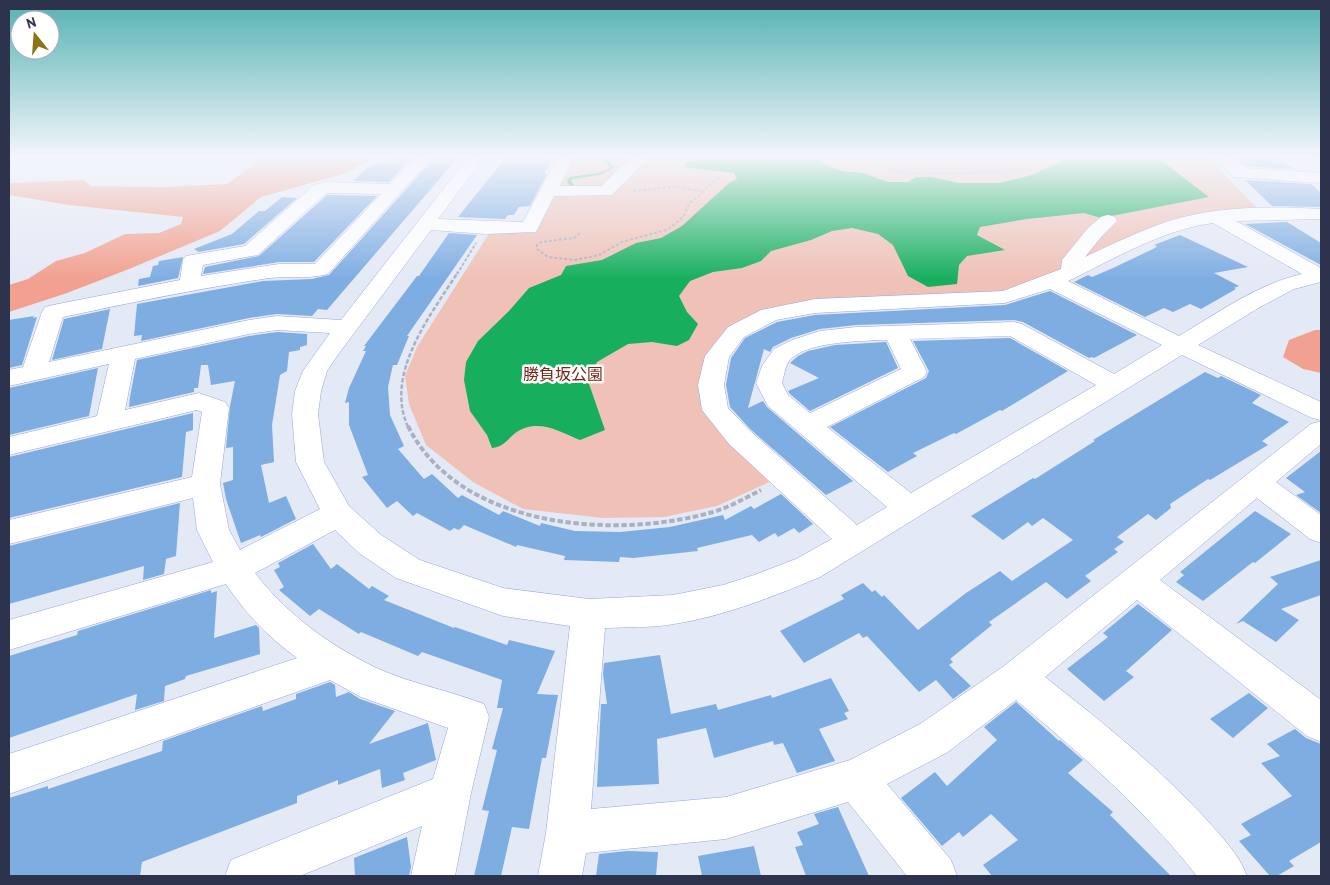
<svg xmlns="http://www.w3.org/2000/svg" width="1330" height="885" font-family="'PT Sans','Noto Sans JP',sans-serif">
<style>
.green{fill:#f0c1b6}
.forest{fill:#f2a190}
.water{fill:#17af5e}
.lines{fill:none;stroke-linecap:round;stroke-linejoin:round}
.stream{fill:#17af5e;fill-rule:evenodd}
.building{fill:#7eade2}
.minor-casing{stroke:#94a5e3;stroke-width:1}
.path-far2{stroke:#acb1c2;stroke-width:2;stroke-dasharray:3 2;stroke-linecap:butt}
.path-far1{stroke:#acb1c2;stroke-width:2.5;stroke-dasharray:4.5 2;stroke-linecap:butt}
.path{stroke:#acb1c2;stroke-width:4;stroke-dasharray:5.5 2.5;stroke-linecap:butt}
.minor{fill:#fff;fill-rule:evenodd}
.labels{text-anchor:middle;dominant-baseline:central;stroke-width:5;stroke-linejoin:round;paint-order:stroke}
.park-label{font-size:16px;fill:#782617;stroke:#fff}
</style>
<rect width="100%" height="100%" fill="#e4e9f6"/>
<path class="green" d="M575,155H1205L1260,211L1218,214L997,295L768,310L700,385L776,479L717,506L664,517L603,518L523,509L473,482L426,445L409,404L405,376L417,347L490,232L536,233Z"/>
<g class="forest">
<path d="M255,155L378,156L346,173L261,197L220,231L129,269L67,293L9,312V285L28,279L56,261L85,253L125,234L159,233L181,224L183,217L69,205L9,195V183L83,180L91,186L163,187L227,184L255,164Z"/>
<path d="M1315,330H1321V373L1303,369L1283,357L1289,340Z"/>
</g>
<path class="water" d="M735,155H811L826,165L843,171L863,173L888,182H908L916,177H932L959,183H999L1032,175L1075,155L1158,158L1209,197L1101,218L1084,213L1027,219L980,227L977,235L1005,250L967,256L959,265L957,284L928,287L908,276L893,245L878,234L852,228L832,231L811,240L771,251L761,261L742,268L713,272L690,281L679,296L687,312L698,324L689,340L677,346L652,342L628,344L597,362L588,381L605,430L580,440C558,431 536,417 514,434C506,441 503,447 492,448L487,435L470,411L464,380L466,362L478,341L509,311L529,288L561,275L566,266L602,260L636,243L661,238L682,226L729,183L737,179L734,173L683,167L687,162Z"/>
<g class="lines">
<path class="stream" d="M591,155C600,155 610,160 614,168L600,175L572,179L571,181L574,185L570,186L567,181L570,177L598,173L610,168L607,164Z"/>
</g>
<g class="building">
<path d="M399,155H415L389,182L353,181L368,167Z"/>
<path d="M437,155H460L327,310L318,309L312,316L277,314L249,318L141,341L142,335L134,336L137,304L263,281L312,279L329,275Z"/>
<path d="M508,155H548L545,161L551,163L544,174H547L530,206L519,207L514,215H508L505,219L458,217Z"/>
<path d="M1240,155L1278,156L1294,169L1246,166L1237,158L1244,159Z"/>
<path d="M1245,180L1311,184L1321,193V207L1272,206Z"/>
<path d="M327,195L377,196L314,262H279L203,274L205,267L259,256Z"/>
<path d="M282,197L297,198L244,244L199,252L194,249L232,234L259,211H265Z"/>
<path d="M1287,222L1321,243V265L1245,224Z"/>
<path d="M449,233L477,235L407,336H409L397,365H393L388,387L390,415L404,446L398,449L424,479L432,474L458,498L462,495L499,515L503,511L540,526L541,523L575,531L620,532L670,527L723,515L725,520L751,506L754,509L781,494L813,524L799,533L794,528L778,537L775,533L759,542L752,535L697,548L698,551L633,558L620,557L619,562L564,560L565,556L517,545L516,547L464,525L459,530L454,528L450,531L417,513L413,516L397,501L387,508L362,477L368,475L349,425V402L345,403L349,388L366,351H363L366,346H364L417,276H419Z"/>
<path d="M1180,235L1248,267L1214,273L1239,286L1234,288L1236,289L1201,309L1190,304L1173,312L1164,308L1145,317L1074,282L1088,275L1092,277L1113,268L1155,248L1157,246L1154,245Z"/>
<path d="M183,257L178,278L138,286L139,279L150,277L153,266L158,265L159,261Z"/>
<path d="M1050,291L1137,335L1094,358L1092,357L1089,358L1023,322L1014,320L856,325L820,329L791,338L773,347L770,352L764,349L748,408L763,401L767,407L853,481L826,495L750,429L730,407L726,385L731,358L745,338L777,322L815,315L1005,305Z"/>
<path d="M110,309L102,349L52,360L64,319Z"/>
<path d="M34,316L33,318L37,317L22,365L9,368V320Z"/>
<path d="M277,332L307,334V345L300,347V350L289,352L287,371L280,375L272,425L274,462L261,465L269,503L286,496L296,519L261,537L260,535L241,543L226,499L223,483L233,480V447L226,448L230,406L235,381L211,385L208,365H201L198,388H194V392L129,407L130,397L137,360L249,336Z"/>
<path d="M1010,338L1068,371L1002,411L1000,410L956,434L954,433L913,453L917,456L888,472L830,427L926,378L929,371L913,341Z"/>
<path d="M886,342L898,368L810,411L790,394L788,391L819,378L790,363L798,356L808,351L835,345Z"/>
<path d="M98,368L89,416L9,435V388Z"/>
<path d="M1205,372L1218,378L1221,376L1261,395L1252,403L1289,422L1262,441L1268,445L1210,480L1208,479L1170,504L1171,508L1156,520L1148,514L1117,537L1124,542L1114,549L1118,552L1085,576L1091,581L1067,599L1046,582L989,622L992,625L950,659L953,662L949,665L971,686L953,699L936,680L919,692L867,636L863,638L859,633L804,663L780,631L844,599L841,595L863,583L872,592L875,590L882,597L884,595L918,630L966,593L1000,571L1012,581L1073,540L1043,518L1032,526L1028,522L1003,540L971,516L1033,478L1035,479L1095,441L1093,440Z"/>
<path d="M193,413V430L186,432L182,477L9,518V457Z"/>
<path d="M1321,451V513L1296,495L1305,492L1286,478Z"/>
<path d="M180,503L176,556L166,559L164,574L143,580L144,566L9,604V546Z"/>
<path d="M1255,511L1291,534L1255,563L1253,562L1203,601L1176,582L1184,575L1180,572Z"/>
<path d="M313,544L331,569L337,564L369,589L372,586L389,596L384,600L454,628L455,627L507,645L509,640L555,651L537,694L558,695L546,758H542L529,829L512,827L501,876H474L489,811L482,810L497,750L492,749L503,708H497L502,680L422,652L418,656L361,632L359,634L319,609L310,616L279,590L284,587L274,570L280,567L278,563Z"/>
<path d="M1321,560V595L1281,609L1299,620L1276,642L1243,621L1236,624L1278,584L1270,577Z"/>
<path d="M211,590V593L217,591L214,638L256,625L259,628L260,654L186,676L185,679L165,686L164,701L135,710L137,694L9,738V656L77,635L78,631Z"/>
<path d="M1138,604L1172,630L1126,671L1134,677L1104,701L1067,669L1108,637L1103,633Z"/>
<path d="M660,655L671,714L716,704L718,710L771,695L772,698L831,678L849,711L844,713L848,719L819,729L835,761L797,773L783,743L774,745L773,741L714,758L706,728L657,739L659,784L597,787L601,704H607L603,674L604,663Z"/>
<path d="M330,682L335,685L336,697L349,692L360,699L395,711L369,744L428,723L436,760L403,773L405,780L382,788L380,769L338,785V780L297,796V803L142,862L140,876H9V798L48,786V789L162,751L163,741L262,706L263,711L296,699V694Z"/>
<path d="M1249,693L1268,708L1233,738L1210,719Z"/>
<path d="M1016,702L1059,741L1060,740L1083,760L1068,773L1113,812L1110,815L1171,876H992L983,865L1018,840L991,814L963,837L959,832L942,846L901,798L935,772L947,786L997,740L984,727Z"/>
<path d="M1295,729L1306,738L1321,744V842L1289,861L1294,866L1277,876H1270L1239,841L1251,835L1241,824L1292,796L1261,763L1280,756L1267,744Z"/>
<path d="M838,807L869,876H806L795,847L803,845L797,832L819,824L814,814Z"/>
<path d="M407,837L411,867L409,876H355L354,858Z"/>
<path d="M754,846L761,876H702L698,856Z"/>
<path d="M627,851L658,852L656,876H596L599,854Z"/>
</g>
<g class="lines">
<g class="minor-casing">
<g id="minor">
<path d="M417,155H434L328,274C307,280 285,275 263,279C196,289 129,303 63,317L49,362L249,320L277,316L341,320L470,155H486L438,219L523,222L559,155H575L560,186H601L634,155H651L612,195L554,196L536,232L486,234L431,230L337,356L327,371L321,391L318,414L324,462L349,506L381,535L420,560L503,588L589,599L673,595L723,585L754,575L796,559L832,539L729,444L702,410L698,385L705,356L728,327L761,310L815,299L1003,291L1061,269L1062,260L1088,228L1101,217L1108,215L1115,217L1117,221L1102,236L1085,257C1112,244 1140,231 1169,221C1217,206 1271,206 1321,209V219L1236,221L1321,268V282L1294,289L1260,307L1198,345L1321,402V420L1312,418L1182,355L820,577C772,597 725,616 674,624C652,628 628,627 605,628L591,809L726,797L850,760L920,724L1004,666L1311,424L1321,421V444L1276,482L1321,515V543L1310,539L1257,498L1160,580L1321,700V742L1307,736L1137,600L1045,677C1101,721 1157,766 1205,818C1221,836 1239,854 1247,876H1197C1145,810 1081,754 1016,700L948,752L887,784L951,860L957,876H907L848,802L726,839L586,853L582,876H538L546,833L570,626L503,616L396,578L359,553L335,530L255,573C287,615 333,648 381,670C414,684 450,691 484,704L489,717L471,793L455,876H411L422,826L300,876H225L231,860L433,779L448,728L361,697L330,680L9,794V754L297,658C269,638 245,613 226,584L9,650V620L213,562L197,530L193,498L9,544V520L192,477L202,412L197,410L9,455V437L97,416L109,364L9,386V370L23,367L42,312L45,307L53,305L180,280L183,260L186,256L245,246L314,185L327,182L390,184ZM326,193L381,194L315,264H279L201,276L203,265L258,255ZM1213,223L1302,274C1258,284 1219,312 1179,336L1068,281C1114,259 1161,230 1213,223ZM1050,289L1162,345L1114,374L1022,324L1014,322L856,327L820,331L792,340L774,349L762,366L756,383L768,406L887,507L857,525L749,430L728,408L724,385L729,357L744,337L776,320L815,313L1005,303ZM277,330L330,333L303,371L295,391L292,414L296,462L320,509L240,550L229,530L220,484L229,408L225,402L199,393L125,410L135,359L249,334ZM1010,336L1096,385L911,493L827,427L924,377L927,372L910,339ZM887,340L901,369L810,413L788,395L782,383C784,376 785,367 789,361C805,341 863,341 887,340Z"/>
<path d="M1214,155H1231L1245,168L1321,173V183L1234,177Z"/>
<path d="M1293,155H1321V161L1295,158Z"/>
</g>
</g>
<g class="path-far2">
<path d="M861,155L900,172L920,174L1009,172L1030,166"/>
<path d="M966,155L981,172"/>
<path d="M633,191L674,187L703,191"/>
<path d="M580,233L574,238L541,242L537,245V249L548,257L575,260L599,255L622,242L669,229L683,217L689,204L719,177"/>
<path d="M457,274L476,243"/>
</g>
<path class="path-far1" d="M408,427C384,374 430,316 458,272"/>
<path class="path" d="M408,426C459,529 615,540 713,512C730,507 745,498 761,490"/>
<use href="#minor" class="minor"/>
</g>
<linearGradient id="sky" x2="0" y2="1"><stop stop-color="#54b2b1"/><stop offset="0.56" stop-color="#f3f5fb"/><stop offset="1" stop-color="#f3f5fb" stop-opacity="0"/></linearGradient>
<rect width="1330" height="279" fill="url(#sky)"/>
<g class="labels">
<g class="park-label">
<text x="563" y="374">勝負坂公園</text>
</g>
</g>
<rect width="1330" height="885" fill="none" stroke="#2d334d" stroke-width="20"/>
<g transform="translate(35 35) rotate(343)"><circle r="24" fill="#ffffff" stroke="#abadb8"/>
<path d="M0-4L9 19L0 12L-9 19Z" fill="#8c7316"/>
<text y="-8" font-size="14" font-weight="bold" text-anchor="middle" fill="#2d334d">N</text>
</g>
</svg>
